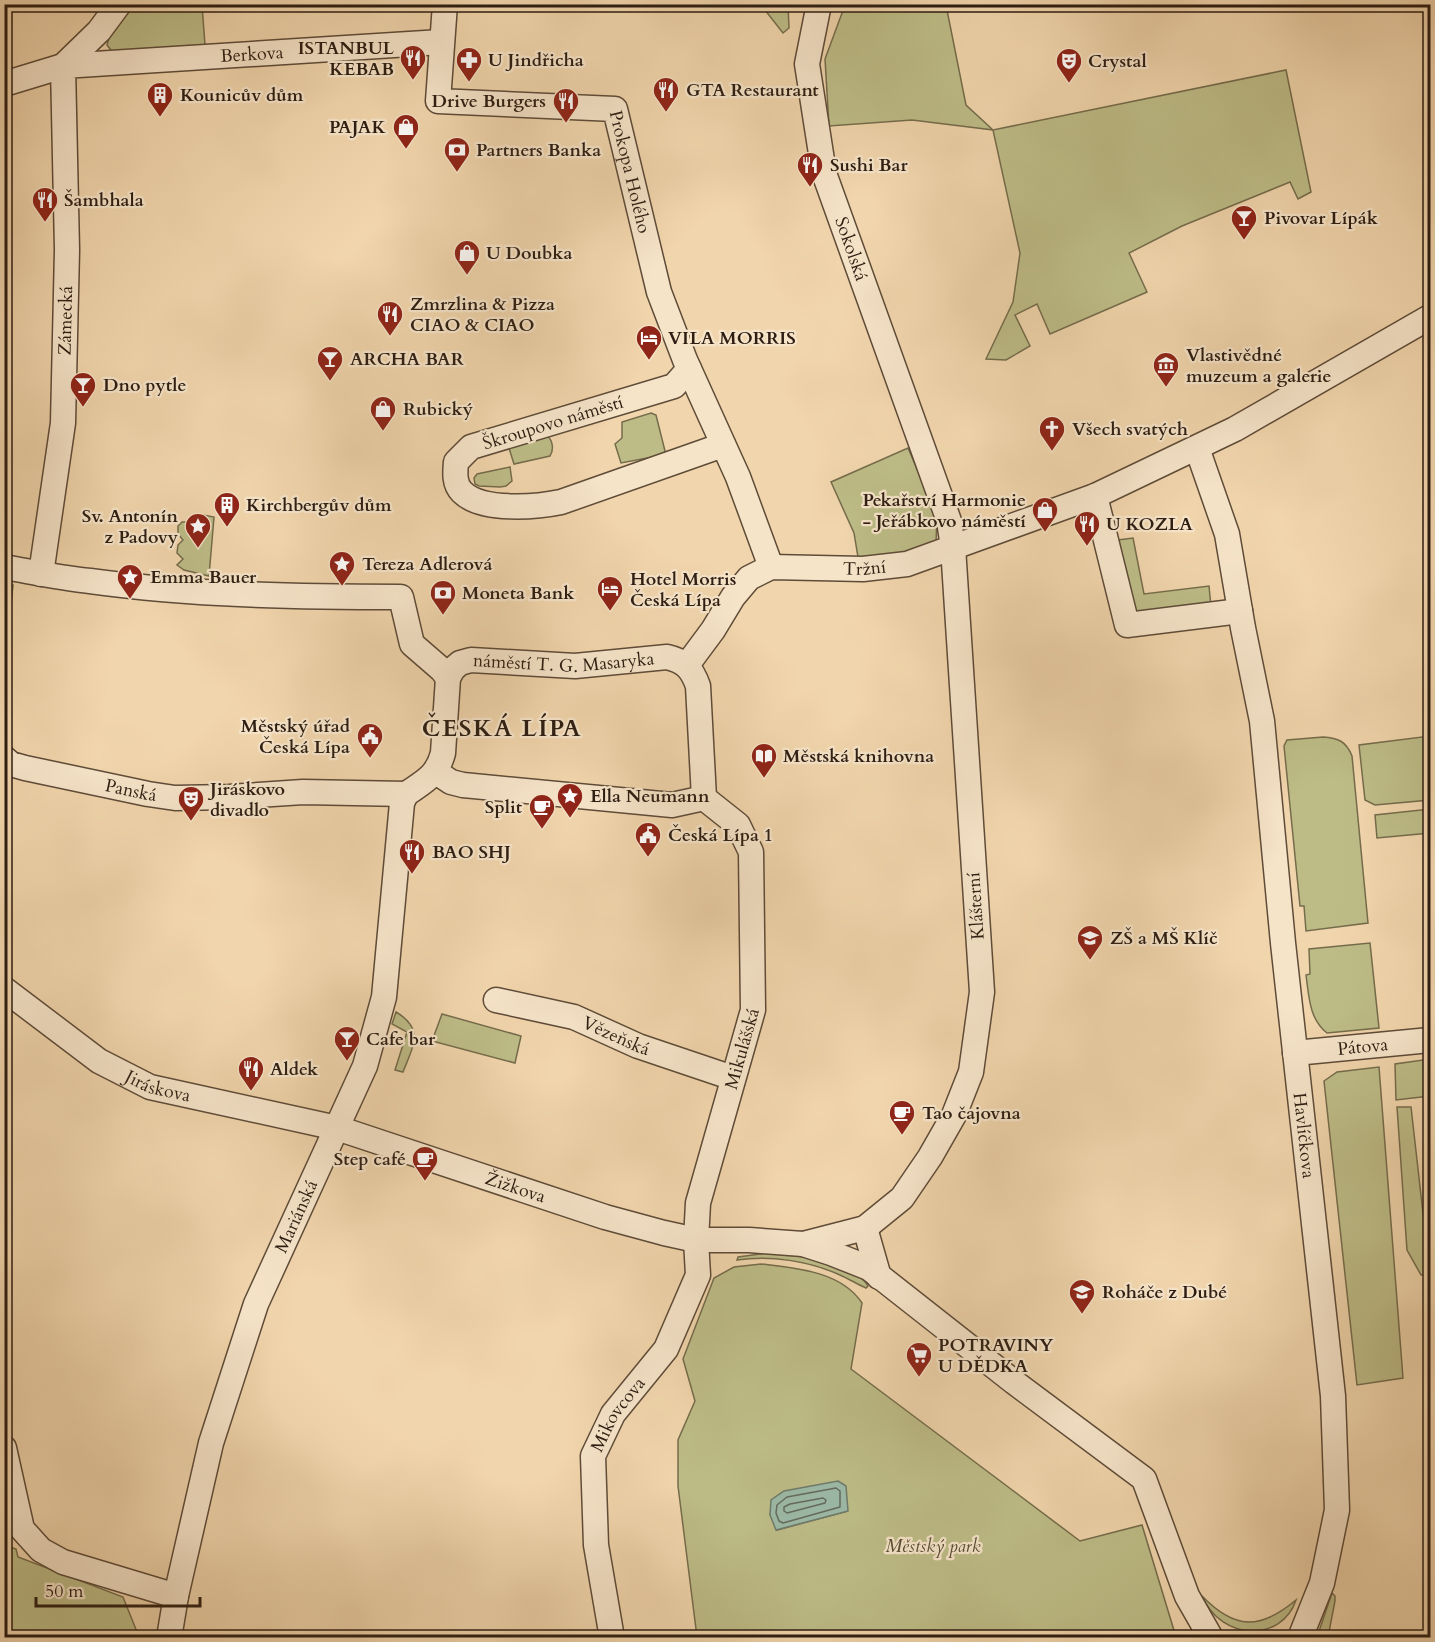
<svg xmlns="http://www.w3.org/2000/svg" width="1435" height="1642" font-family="Cardo,serif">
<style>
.green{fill:#bdbc87;stroke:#756c4c;stroke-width:1.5;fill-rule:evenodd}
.water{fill:#9bb9a6;stroke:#6f7b6b;stroke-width:1.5}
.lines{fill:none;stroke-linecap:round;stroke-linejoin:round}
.shore{stroke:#646b5c;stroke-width:1.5}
.minor-casing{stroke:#5e4b38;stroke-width:27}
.minor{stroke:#f6e4c9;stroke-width:24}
.labels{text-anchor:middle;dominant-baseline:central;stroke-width:4.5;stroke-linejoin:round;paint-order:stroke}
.poi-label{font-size:18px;font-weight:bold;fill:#2d1d12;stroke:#f6e4c9;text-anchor:start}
.street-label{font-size:18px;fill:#2d1d12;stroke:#f6e4c9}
.park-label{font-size:18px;font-style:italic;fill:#584d35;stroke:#f6e4c9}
.district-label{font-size:24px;font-weight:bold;letter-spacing:1.5px;fill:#2d1d12;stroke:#f6e4c9}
</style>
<rect width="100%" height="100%" fill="#f1d5ac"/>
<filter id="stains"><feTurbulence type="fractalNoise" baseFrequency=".00333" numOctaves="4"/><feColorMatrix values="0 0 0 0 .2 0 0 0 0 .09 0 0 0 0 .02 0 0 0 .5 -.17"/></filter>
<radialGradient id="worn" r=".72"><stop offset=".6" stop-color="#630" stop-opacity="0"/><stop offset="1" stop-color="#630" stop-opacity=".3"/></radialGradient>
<g class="green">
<path d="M131,5H202L205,45L114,54L107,45L112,28Z"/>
<path d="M761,5H788L789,28L783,33Z"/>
<path d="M845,5H946L966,105L993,130L1286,70L1311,192L1298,199L1290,182L1182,226L1129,253L1147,292L1050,334L1037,304L1015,315L1030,346L1006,360L986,359L1013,302L1020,253L993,130L912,120L829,126L825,59Z"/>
<path d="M651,413L656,415L665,451L663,455L621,463L615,444L622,438V422Z"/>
<path d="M547,436C553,440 554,450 550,456L514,464L508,445Z"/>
<path d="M908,448L937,515L936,544L897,557H858L854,533L831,482Z"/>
<path d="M510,467L512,481L506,486L500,487L479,486L475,484L474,478L477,474Z"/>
<path d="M203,515L214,517L209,576L184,570L177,565L183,559L177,553L178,545L183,540L178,534V526L182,522H196Z"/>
<path d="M1133,538L1144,594L1209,586L1211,607L1131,615L1118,540Z"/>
<path d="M4,585H13L8,633H5Z"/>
<path d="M1430,736V800L1375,805L1365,800L1359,745Z"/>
<path d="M1323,737C1338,738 1346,741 1352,756L1368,923L1306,931L1304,906H1300L1284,746L1287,740Z"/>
<path d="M1430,809V833L1377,838L1375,815Z"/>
<path d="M1370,943L1379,1028L1327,1033C1309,1019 1309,996 1306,975L1310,974L1309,949Z"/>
<path d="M396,1012C425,1029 413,1046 403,1072L395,1070L407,1032L392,1024Z"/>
<path d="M442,1014L521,1036L515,1063L432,1041Z"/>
<path d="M1430,1059V1096L1396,1100L1395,1064Z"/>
<path d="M1379,1067L1403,1378L1357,1385L1324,1081L1337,1072Z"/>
<path d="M1397,1107H1411L1430,1275H1421L1407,1250Z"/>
<path d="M774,1252C794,1253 859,1267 868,1286L866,1288C857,1284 849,1279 840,1275C809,1261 771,1255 737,1260L738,1257Z"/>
<path d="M761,1264C795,1268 841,1271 862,1303L851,1369L1080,1541L1142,1525L1176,1637H697L678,1486V1440L695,1401L683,1359L714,1278L734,1267ZM848,1511L777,1530L770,1514Z"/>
<path d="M4,1545L16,1549L18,1557L123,1597L139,1637H5Z"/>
<path d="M1332,1593L1335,1596V1601L1328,1637H1317Z"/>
<path d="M1202,1596C1235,1630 1260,1630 1296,1600C1282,1642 1222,1642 1202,1596Z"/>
</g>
<path class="water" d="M838,1481L846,1486L848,1511L776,1530L770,1515L771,1500L784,1491Z"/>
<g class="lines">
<g class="shore">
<path d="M836,1488L840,1491V1507L783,1523L779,1521L776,1513L777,1505L787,1497Z"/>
<path d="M823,1498L826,1500L825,1503L787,1513L784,1511V1507L790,1504Z"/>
</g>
<g class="minor-casing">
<g id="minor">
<path id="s1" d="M445,4L438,101L615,109L659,292L685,360L738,477L771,567"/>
<path d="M4,84L63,66L99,31L119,4"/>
<path d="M689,369L674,386L471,447L456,462C455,473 454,484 462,492C482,512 537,507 561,502L723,445"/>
<path id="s2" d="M1197,448L1227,534L1243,628L1262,721L1283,943L1333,1396L1337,1510L1322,1583L1300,1638"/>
<path d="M1095,496L1127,625L1240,611"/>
<path d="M4,567C33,572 61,578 90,581C193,595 297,597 401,597L412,644L442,670L448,678"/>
<path id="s3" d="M41,574L63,423L67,250L63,66L441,42"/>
<path id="s4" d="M687,665L713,630L733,597L749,578L771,567L863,569L907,564L1095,496L1235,429L1430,317"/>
<path id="s5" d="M4,758L11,764L25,768L148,794L175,798L229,797L303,792L406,794"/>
<path id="s6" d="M406,794C425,781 437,776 443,753L448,678L453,669L460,663L471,660L575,666L667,657C685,661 692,669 698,686L704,798L672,805L463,785L451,782L436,772"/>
<path id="s7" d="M4,989L99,1061L150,1087L337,1128L605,1217L664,1233L696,1240H749L803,1244L831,1253L869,1268L1014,1382L1144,1479L1187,1596L1211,1638"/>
<path id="s8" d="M496,1000L574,1017L638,1046L733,1078"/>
<path id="s9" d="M1295,1053L1430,1040"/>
<path d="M865,1228L879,1277"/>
<path d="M803,1244L865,1228L902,1198L930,1157L954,1115L971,1072L982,992L953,547L949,521L824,173L807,64L819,4"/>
<path d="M4,1448L22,1529L41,1550L63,1562L176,1596"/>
<path id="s10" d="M169,1638L176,1596L211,1443L256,1304L365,1066L384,997L402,803L406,794"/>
<path id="s11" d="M612,1638L596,1545L593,1456L613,1414L666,1349L698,1275L696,1240L698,1203L753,1010L751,852L738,825L704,798"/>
</g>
</g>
<use href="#minor" class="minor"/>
</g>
<defs>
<g id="restaurant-pin" transform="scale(1.35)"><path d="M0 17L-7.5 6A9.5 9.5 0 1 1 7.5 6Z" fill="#8f2418" stroke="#f6e4c9"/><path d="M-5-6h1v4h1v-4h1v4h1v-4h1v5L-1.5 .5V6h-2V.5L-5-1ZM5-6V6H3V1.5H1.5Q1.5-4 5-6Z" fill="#fff"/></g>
<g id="pharmacy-pin" transform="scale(1.35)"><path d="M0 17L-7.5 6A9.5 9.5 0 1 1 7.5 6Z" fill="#8f2418" stroke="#f6e4c9"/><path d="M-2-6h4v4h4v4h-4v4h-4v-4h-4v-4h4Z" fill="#fff"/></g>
<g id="theatre-pin" transform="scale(1.35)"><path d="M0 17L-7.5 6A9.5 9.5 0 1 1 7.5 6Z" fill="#8f2418" stroke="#f6e4c9"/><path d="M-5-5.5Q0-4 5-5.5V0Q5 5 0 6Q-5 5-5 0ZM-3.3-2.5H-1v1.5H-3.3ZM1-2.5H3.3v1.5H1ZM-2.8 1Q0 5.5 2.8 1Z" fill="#fff"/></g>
<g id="building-pin" transform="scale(1.35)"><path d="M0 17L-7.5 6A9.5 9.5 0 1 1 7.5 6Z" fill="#8f2418" stroke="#f6e4c9"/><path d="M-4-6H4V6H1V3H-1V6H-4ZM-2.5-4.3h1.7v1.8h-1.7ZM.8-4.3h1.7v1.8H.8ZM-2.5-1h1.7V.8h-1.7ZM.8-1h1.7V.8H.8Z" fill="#fff"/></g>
<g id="shop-pin" transform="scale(1.35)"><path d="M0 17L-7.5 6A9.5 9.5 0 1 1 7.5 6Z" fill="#8f2418" stroke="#f6e4c9"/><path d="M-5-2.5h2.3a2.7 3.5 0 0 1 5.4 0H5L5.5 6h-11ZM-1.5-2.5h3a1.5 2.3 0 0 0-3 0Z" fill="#fff"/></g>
<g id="bank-pin" transform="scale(1.35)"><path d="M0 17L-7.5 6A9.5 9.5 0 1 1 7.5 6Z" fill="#8f2418" stroke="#f6e4c9"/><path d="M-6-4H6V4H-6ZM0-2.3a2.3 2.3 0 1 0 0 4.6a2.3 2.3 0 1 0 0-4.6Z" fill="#fff"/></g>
<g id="bar-pin" transform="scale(1.35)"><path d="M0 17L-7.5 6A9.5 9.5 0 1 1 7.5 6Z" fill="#8f2418" stroke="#f6e4c9"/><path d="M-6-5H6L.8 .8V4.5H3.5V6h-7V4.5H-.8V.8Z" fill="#fff"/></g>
<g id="hotel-pin" transform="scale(1.35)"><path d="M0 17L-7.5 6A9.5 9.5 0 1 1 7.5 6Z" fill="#8f2418" stroke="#f6e4c9"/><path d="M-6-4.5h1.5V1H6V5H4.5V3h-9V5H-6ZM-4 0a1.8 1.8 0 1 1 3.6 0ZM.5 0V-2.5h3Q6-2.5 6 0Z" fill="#fff"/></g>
<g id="museum-pin" transform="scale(1.35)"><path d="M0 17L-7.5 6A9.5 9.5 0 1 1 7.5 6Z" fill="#8f2418" stroke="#f6e4c9"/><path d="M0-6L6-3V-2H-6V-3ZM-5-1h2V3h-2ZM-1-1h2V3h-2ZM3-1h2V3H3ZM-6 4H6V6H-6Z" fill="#fff"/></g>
<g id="church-pin" transform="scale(1.35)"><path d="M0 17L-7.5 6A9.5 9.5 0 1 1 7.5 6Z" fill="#8f2418" stroke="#f6e4c9"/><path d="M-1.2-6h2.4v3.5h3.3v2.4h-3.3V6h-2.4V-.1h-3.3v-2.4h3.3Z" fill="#fff"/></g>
<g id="sight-pin" transform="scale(1.35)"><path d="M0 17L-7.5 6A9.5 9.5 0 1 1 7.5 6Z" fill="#8f2418" stroke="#f6e4c9"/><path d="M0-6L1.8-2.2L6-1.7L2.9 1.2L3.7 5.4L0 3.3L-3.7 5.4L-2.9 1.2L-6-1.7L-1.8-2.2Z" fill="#fff"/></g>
<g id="civic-pin" transform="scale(1.35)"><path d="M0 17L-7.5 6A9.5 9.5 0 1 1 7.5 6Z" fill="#8f2418" stroke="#f6e4c9"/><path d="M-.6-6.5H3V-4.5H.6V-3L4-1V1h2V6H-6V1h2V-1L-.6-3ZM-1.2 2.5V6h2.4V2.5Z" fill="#fff"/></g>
<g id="library-pin" transform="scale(1.35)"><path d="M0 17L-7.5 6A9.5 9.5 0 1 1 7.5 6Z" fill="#8f2418" stroke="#f6e4c9"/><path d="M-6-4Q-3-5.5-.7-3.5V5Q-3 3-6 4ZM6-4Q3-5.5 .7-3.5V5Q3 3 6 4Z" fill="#fff"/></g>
<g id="cafe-pin" transform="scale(1.35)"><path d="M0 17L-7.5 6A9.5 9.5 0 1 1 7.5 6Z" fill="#8f2418" stroke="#f6e4c9"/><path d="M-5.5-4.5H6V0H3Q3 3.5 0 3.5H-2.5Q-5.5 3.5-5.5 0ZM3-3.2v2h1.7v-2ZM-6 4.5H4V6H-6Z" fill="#fff"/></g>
<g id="school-pin" transform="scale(1.35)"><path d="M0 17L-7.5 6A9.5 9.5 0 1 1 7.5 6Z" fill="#8f2418" stroke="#f6e4c9"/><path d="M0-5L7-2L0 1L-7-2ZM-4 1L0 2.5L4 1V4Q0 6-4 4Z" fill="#fff"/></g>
<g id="supermarket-pin" transform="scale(1.35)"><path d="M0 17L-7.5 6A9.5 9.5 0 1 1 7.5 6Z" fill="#8f2418" stroke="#f6e4c9"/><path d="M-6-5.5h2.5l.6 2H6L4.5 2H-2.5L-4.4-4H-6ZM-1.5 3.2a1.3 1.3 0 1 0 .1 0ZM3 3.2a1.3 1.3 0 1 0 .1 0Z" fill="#fff"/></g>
</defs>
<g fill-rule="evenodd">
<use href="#restaurant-pin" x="413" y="58"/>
<use href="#pharmacy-pin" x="469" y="60"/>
<use href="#theatre-pin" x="1069" y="61"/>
<use href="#restaurant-pin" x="666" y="90"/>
<use href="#building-pin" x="160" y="95"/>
<use href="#restaurant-pin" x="566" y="101"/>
<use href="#shop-pin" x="406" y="127"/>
<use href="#bank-pin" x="457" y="150"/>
<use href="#restaurant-pin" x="810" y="165"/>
<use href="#restaurant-pin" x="45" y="200"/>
<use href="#bar-pin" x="1244" y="218"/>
<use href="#shop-pin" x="467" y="253"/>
<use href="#restaurant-pin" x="390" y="314"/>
<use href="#hotel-pin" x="649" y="338"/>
<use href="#bar-pin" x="330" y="359"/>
<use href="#museum-pin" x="1166" y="365"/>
<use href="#bar-pin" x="83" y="385"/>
<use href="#shop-pin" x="383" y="409"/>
<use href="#church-pin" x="1052" y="429"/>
<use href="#building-pin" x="227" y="505"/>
<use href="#shop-pin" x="1045" y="510"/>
<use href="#restaurant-pin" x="1087" y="524"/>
<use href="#sight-pin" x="198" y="526"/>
<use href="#sight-pin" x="342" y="564"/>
<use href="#sight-pin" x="130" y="577"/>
<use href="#hotel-pin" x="610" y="589"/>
<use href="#bank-pin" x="443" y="593"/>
<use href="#civic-pin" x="370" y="736"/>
<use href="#library-pin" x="764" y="756"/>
<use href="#sight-pin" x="570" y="796"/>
<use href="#theatre-pin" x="191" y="799"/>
<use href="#cafe-pin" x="542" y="807"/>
<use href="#civic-pin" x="648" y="835"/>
<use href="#restaurant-pin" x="412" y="852"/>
<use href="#school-pin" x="1090" y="938"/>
<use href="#bar-pin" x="347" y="1039"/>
<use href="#restaurant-pin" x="251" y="1069"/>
<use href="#cafe-pin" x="902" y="1113"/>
<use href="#cafe-pin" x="425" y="1159"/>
<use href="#school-pin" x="1082" y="1292"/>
<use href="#supermarket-pin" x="919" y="1355"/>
</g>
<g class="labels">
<g class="poi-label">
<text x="394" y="48" text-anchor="end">ISTANBUL<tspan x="394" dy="21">KEBAB</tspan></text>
<text x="488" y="60">U Jindřicha</text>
<text x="1088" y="61">Crystal</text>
<text x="686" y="90">GTA Restaurant</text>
<text x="180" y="95">Kounicův dům</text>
<text x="546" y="101" text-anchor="end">Drive Burgers</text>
<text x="386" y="127" text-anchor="end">PAJAK</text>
<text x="476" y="150">Partners Banka</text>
<text x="830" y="165">Sushi Bar</text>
<text x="64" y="200">Šambhala</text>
<text x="1264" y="218">Pivovar Lípák</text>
<text x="486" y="253">U Doubka</text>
<text x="410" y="304">Zmrzlina &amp; Pizza<tspan x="410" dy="21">CIAO &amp; CIAO</tspan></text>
<text x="668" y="338">VILA MORRIS</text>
<text x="1186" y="355">Vlastivědné<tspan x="1186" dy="21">muzeum a galerie</tspan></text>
<text x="350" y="359">ARCHA BAR</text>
<text x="103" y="385">Dno pytle</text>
<text x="403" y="409">Rubický</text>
<text x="1072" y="429">Všech svatých</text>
<text x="1026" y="500" text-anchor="end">Pekařství Harmonie<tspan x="1026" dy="21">- Jeřábkovo náměstí</tspan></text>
<text x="246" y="505">Kirchbergův dům</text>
<text x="178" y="516" text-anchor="end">Sv. Antonín<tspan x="178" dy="21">z Padovy</tspan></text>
<text x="1106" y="524">U KOZLA</text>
<text x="362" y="564">Tereza Adlerová</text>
<text x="150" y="577">Emma Bauer</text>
<text x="630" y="579">Hotel Morris<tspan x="630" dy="21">Česká Lípa</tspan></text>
<text x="462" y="593">Moneta Bank</text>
<text x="350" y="726" text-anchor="end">Městský úřad<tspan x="350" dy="21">Česká Lípa</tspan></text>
<text x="783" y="756">Městská knihovna</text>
<text x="210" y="789">Jiráskovo<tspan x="210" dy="21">divadlo</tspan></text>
<text x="590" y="796">Ella Neumann</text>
<text x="522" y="807" text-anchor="end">Split</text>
<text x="668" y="835">Česká Lípa 1</text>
<text x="432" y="852">BAO SHJ</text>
<text x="1110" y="938">ZŠ a MŠ Klíč</text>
<text x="366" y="1039">Cafe bar</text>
<text x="270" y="1069">Aldek</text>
<text x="922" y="1113">Tao čajovna</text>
<text x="406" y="1159" text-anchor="end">Step café</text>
<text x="1102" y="1292">Roháče z Dubé</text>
<text x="938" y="1345">POTRAVINY<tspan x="938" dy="21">U DĚDKA</tspan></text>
</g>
<g class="street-label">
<text stroke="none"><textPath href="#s3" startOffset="699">Berkova</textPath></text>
<text stroke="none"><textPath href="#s1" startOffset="339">Prokopa Holého</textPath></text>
<text transform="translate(851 249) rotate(71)">Sokolská</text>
<text stroke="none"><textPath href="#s3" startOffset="255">Zámecká</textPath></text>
<text transform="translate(553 423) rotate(-17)">Škroupovo náměstí</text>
<text stroke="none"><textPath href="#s4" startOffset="225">Tržní</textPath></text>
<text stroke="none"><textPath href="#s6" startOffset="256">náměstí T. G. Masaryka</textPath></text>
<text stroke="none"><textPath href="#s5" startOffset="132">Panská</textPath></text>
<text transform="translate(976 906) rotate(-94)">Klášterní</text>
<text stroke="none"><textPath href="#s8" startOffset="126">Vězeňská</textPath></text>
<text stroke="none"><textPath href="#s9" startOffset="68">Pátova</textPath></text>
<text stroke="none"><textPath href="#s11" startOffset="627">Mikulášská</textPath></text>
<text stroke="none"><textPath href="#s7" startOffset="184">Jiráskova</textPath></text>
<text stroke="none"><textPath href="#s2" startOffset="698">Havlíčkova</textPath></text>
<text stroke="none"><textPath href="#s7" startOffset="556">Žižkova</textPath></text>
<text stroke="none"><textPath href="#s10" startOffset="442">Mariánská</textPath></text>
<text stroke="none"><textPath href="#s11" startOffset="232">Mikovcova</textPath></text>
</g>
<g class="park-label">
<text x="933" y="1546">Městský park</text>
</g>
<g class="district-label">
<text x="502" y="728">ČESKÁ LÍPA</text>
</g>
</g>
<rect width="1435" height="1642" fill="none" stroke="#f1d5ac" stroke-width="24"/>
<rect x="6" y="6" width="1423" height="1630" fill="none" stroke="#2d1d12" stroke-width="3"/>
<rect x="12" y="12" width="1411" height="1618" fill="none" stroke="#2d1d12" stroke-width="1.5"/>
<path d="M36 1597v9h164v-9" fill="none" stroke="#2d1d12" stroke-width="3"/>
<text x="45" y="1597" font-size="18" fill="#2d1d12" stroke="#f6e4c9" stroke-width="4.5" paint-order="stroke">50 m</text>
<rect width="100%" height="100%" filter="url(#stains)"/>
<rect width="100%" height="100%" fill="url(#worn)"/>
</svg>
